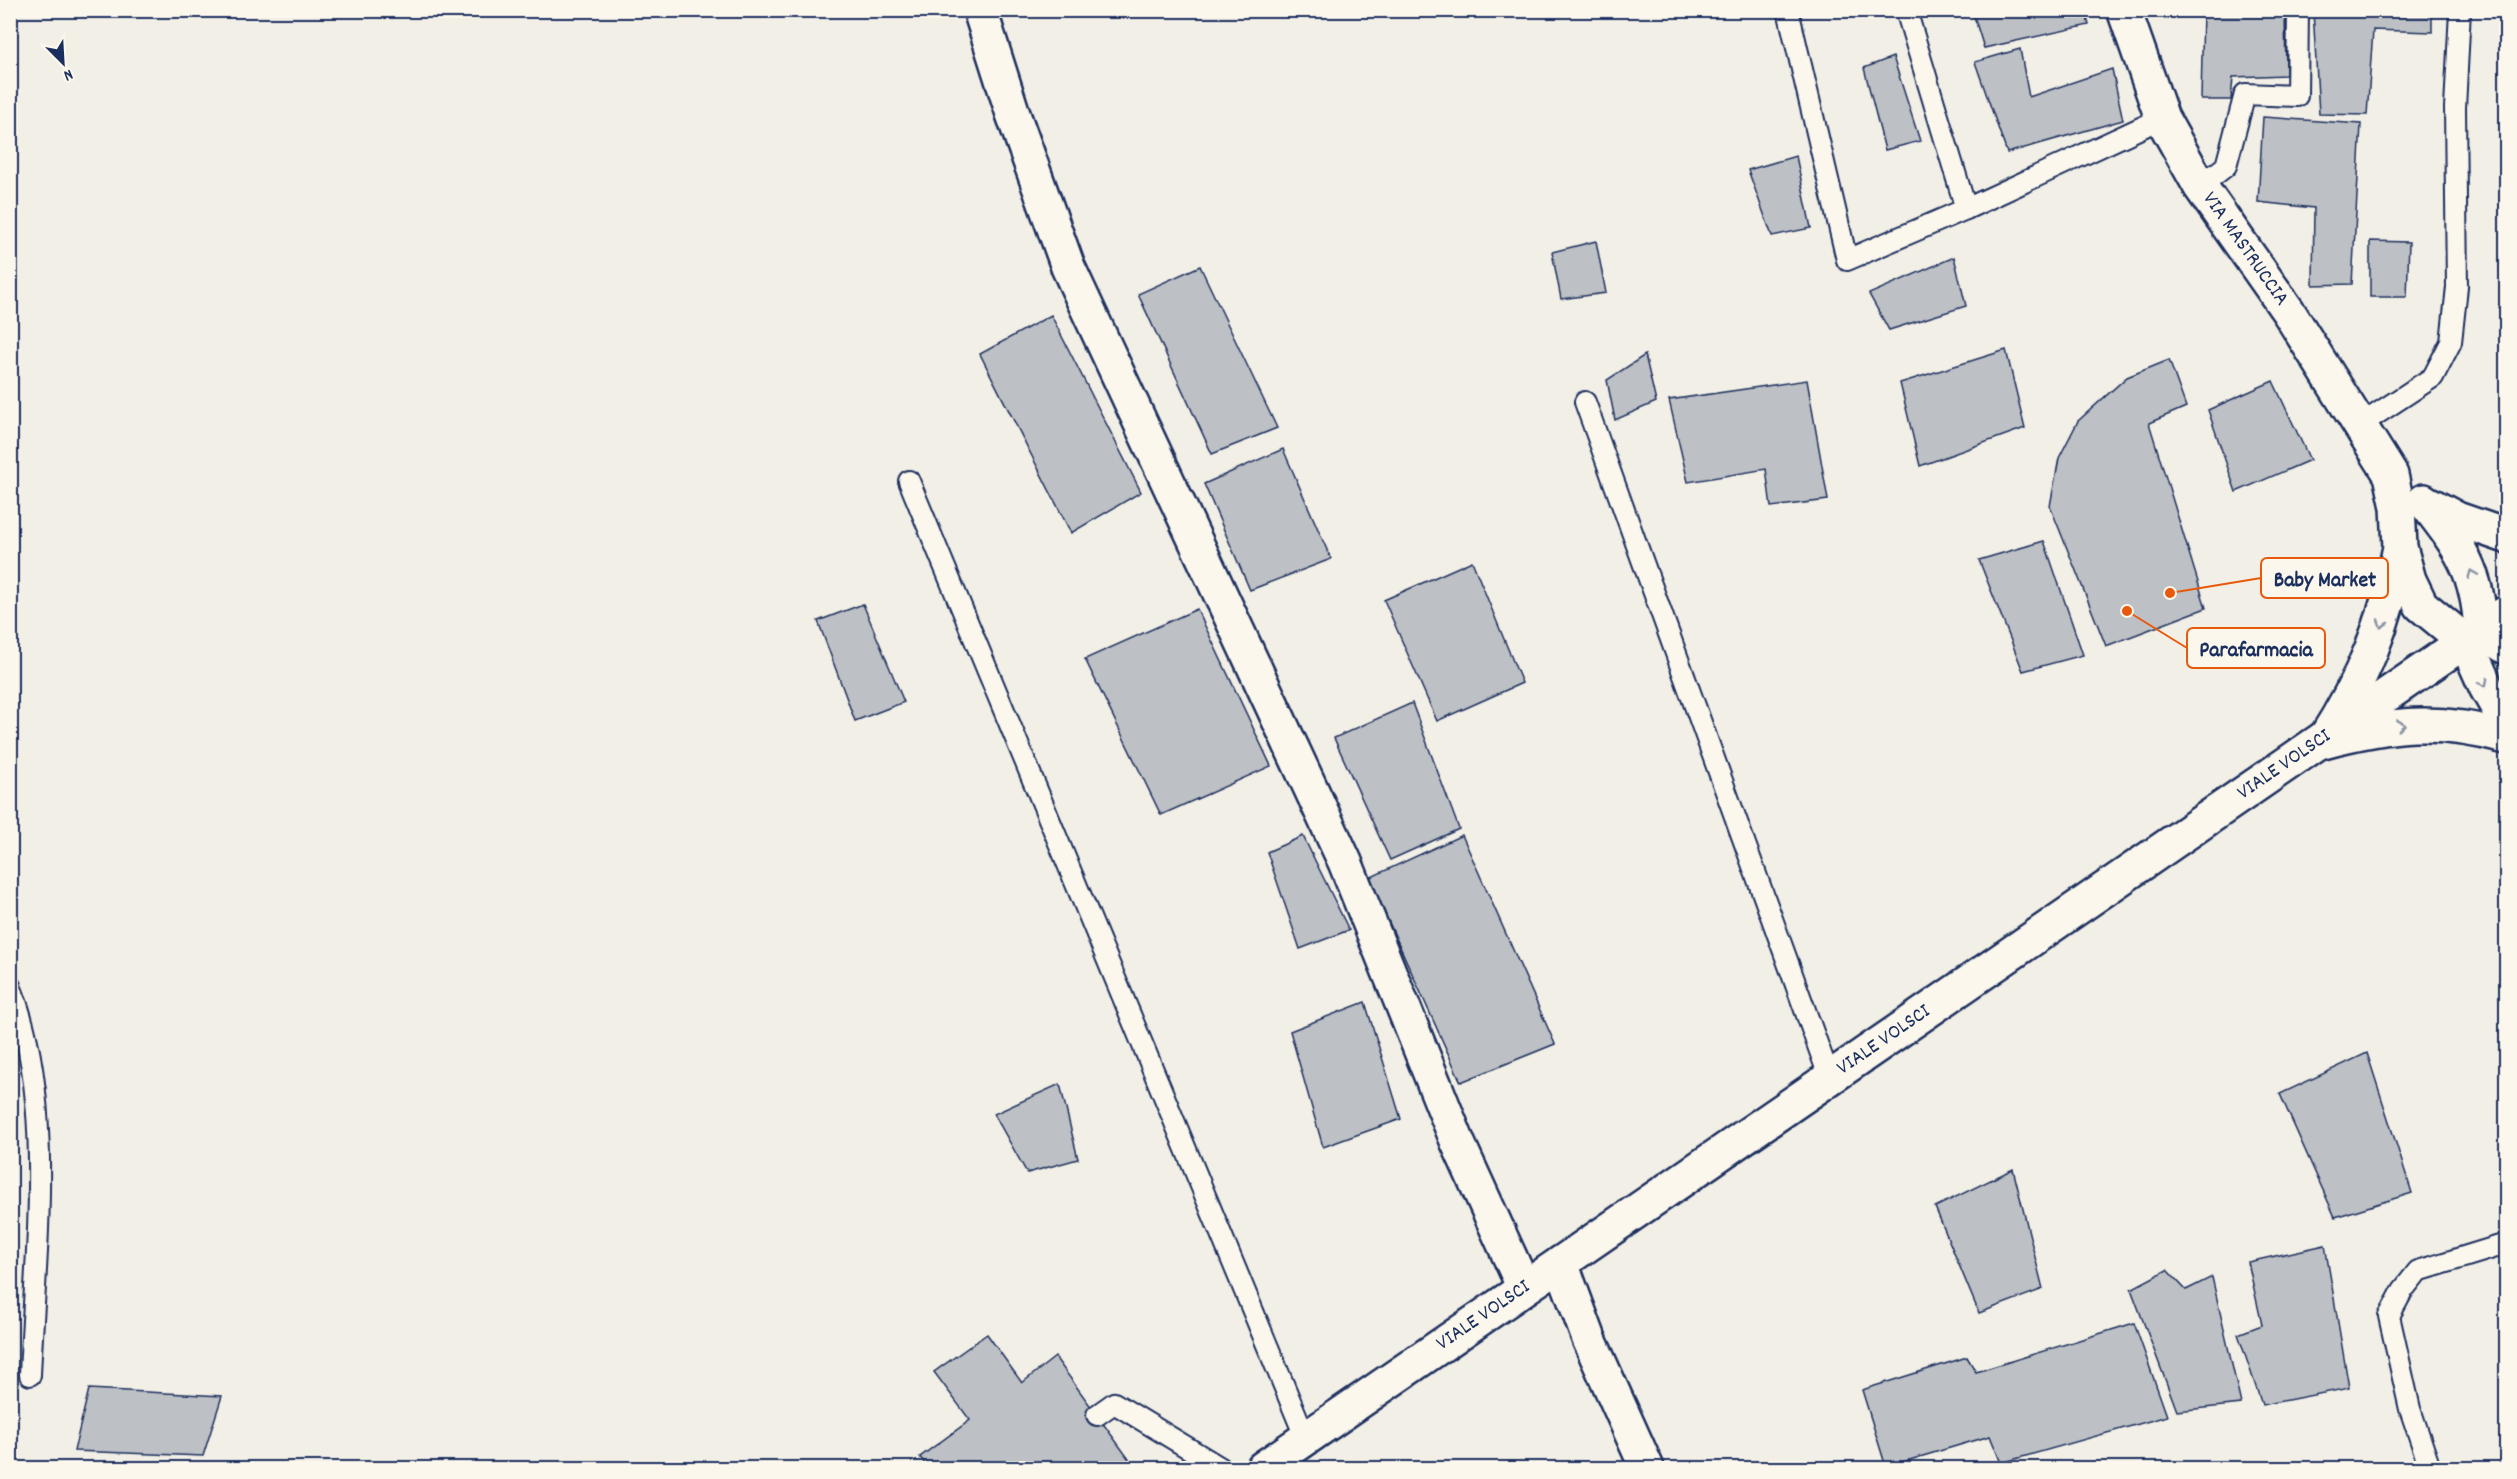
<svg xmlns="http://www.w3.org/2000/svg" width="2517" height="1479" font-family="Dekko,sans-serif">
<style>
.building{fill:#bdc0c4;stroke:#1b2f5e;stroke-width:1.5}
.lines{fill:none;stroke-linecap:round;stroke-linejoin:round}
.service-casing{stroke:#1b2f5e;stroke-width:24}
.minor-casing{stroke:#1b2f5e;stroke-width:38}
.secondary-casing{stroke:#1b2f5e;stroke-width:38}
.service{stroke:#fbf7ec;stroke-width:20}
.minor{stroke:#fbf7ec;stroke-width:33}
.secondary{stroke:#fbf7ec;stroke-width:33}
.oneway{stroke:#8b93a5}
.labels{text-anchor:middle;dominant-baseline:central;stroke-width:6;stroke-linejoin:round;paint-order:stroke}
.street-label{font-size:21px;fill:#1b2f5e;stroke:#fbf7ec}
.leader{fill:none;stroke:#e8590c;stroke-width:2}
.callout-dot{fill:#e8590c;stroke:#fbf7ec;stroke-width:2}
.callout{fill:#fbf7ec;stroke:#e8590c;stroke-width:2}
.callout-label{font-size:22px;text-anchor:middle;font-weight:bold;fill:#1b2f5e}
</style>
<rect width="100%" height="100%" fill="#f2efe6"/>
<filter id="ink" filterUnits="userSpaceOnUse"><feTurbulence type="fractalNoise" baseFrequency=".0167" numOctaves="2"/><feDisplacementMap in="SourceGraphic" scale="12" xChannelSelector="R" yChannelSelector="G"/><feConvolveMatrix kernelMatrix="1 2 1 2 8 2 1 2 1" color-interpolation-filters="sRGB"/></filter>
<g filter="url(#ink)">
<g class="building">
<path d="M1972,10H2085L2089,25L1984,48Z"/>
<path d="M2285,10L2286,75L2233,77L2231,100H2201L2203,11Z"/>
<path d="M2313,10H2432V32L2373,30L2367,115L2319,114Z"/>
<path d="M2020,49L2029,97L2112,69L2123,120L2007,153L1975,62Z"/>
<path d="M1893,57L1920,141L1885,150L1864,68Z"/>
<path d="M2263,117L2361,124L2352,284L2313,285L2314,208L2258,202Z"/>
<path d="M1796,156L1811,228L1772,236L1748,170Z"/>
<path d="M1596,241L1606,293L1561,299L1552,252Z"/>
<path d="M2370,241L2409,242L2407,297H2370Z"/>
<path d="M1954,257L1966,306L1889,330L1869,294Z"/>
<path d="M1200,266L1277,428L1212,454L1138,294Z"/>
<path d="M1051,315L1141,492L1071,533L980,354Z"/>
<path d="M2006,350L2025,428L1920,466L1900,383Z"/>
<path d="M1645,355L1656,402L1615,420L1607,380Z"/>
<path d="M2169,360L2186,407L2149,423L2206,608L2106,646L2050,506L2059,458L2078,421L2127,377Z"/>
<path d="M1807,380L1828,500L1771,507L1766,469L1688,482L1669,400Z"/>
<path d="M2273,381L2310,460L2236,492L2208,410Z"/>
<path d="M1283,449L1331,559L1250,590L1204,484Z"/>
<path d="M2044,541L2083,655L2023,671L1979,560Z"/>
<path d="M1472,561L1522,683L1437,721L1384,600Z"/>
<path d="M863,604L904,702L855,721L818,621Z"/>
<path d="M1197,609L1271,766L1161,815L1085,659Z"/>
<path d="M1412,703L1459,829L1390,860L1334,738Z"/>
<path d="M1462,835L1555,1044L1461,1082L1369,878Z"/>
<path d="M1303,836L1349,930L1300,949L1267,852Z"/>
<path d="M1365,1002L1401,1119L1323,1147L1290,1031Z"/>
<path d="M2367,1053L2412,1193L2335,1217L2280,1094Z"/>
<path d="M1060,1084L1078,1159L1027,1173L994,1114Z"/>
<path d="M2013,1169L2043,1289L1979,1313L1935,1207Z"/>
<path d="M2325,1245L2349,1388L2262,1405L2238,1334L2262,1325L2248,1262Z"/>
<path d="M2167,1270L2186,1290L2212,1277L2241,1404L2177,1411L2131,1289Z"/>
<path d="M2134,1323L2167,1416L2001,1463L1990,1436L1886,1467L1862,1390L1967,1357L1976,1372Z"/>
<path d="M987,1334L1022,1383L1055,1357L1131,1462L1121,1468H928L920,1457L970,1420L934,1372Z"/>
<path d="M89,1389L222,1396L203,1456L74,1451Z"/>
</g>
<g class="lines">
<g class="service-casing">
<g id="service">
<path d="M1788,10L1847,260L1966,209"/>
<path d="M1906,10L1966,209L2162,118"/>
<path d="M2200,186L2226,166L2245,94L2297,96L2298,10"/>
<path d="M1585,402L1830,1079"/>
<path d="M2360,425L2433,377L2451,342L2457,287L2455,108L2460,10"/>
<path d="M909,481L1306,1439"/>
<path d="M10,986C56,1096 35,1257 30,1375"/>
<path d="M1097,1415L1114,1403L1221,1468"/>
<path d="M2430,1468L2410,1409L2389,1316L2403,1290L2418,1271L2506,1244"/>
</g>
</g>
<g class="minor-casing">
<g id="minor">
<path d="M980,10L1013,114L1068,267L1345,862L1458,1143L1524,1288"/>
<path id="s1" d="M2124,10L2162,118L2200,186L2288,311L2391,475L2398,507L2400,547L2409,580L2421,605L2466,642L2486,687L2506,722"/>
<path d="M2424,501C2460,547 2478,571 2481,631L2506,647"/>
<path d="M2431,505L2457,519L2506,536"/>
<path d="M2324,740C2363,679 2386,623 2399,552"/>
<path d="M2323,741C2392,723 2437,718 2506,737"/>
<path d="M1561,1263L1589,1339L1647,1468"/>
</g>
</g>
<g class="secondary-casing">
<g id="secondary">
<path id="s2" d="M1263,1468L2506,613"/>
</g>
</g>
<use href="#service" class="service"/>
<use href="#minor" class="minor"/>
<use href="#secondary" class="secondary"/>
</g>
<defs><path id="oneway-chevron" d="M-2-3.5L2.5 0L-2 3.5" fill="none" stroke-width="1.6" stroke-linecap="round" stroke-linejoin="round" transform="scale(1.5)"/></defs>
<g class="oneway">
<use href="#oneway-chevron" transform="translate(2472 574) rotate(-112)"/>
<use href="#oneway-chevron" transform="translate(2382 624) rotate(109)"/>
<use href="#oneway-chevron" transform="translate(2484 683) rotate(63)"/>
<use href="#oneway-chevron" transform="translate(2401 725) rotate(-7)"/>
</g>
</g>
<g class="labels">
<g class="street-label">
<text stroke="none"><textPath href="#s1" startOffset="270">VIA MASTRUCCIA</textPath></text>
<text stroke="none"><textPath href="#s2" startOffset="1240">VIALE VOLSCI</textPath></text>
<text stroke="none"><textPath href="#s2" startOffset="754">VIALE VOLSCI</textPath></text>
<text stroke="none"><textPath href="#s2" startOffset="268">VIALE VOLSCI</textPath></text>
</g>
</g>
<path class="leader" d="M2170 593L2261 578M2127 611L2187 648"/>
<g class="callout-dot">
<circle cx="2170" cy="593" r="6"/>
<circle cx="2127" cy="611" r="6"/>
</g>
<g class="callout">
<rect x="2261" y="558" width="127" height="40" rx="6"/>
<rect x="2187" y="628" width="138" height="40" rx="6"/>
</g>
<g class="callout-label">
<text x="2325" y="586">Baby Market</text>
<text x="2256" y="656">Parafarmacia</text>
</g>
<rect width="2517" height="1479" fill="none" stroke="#fbf7ec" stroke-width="36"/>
<rect x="18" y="18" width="2481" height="1443" fill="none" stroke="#1b2f5e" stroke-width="2" filter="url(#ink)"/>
<g transform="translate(63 63) rotate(156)" stroke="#fbf7ec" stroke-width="4.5" paint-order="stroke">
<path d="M0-4.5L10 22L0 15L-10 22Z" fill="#1b2f5e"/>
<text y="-9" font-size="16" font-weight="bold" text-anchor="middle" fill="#1b2f5e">N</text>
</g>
</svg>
